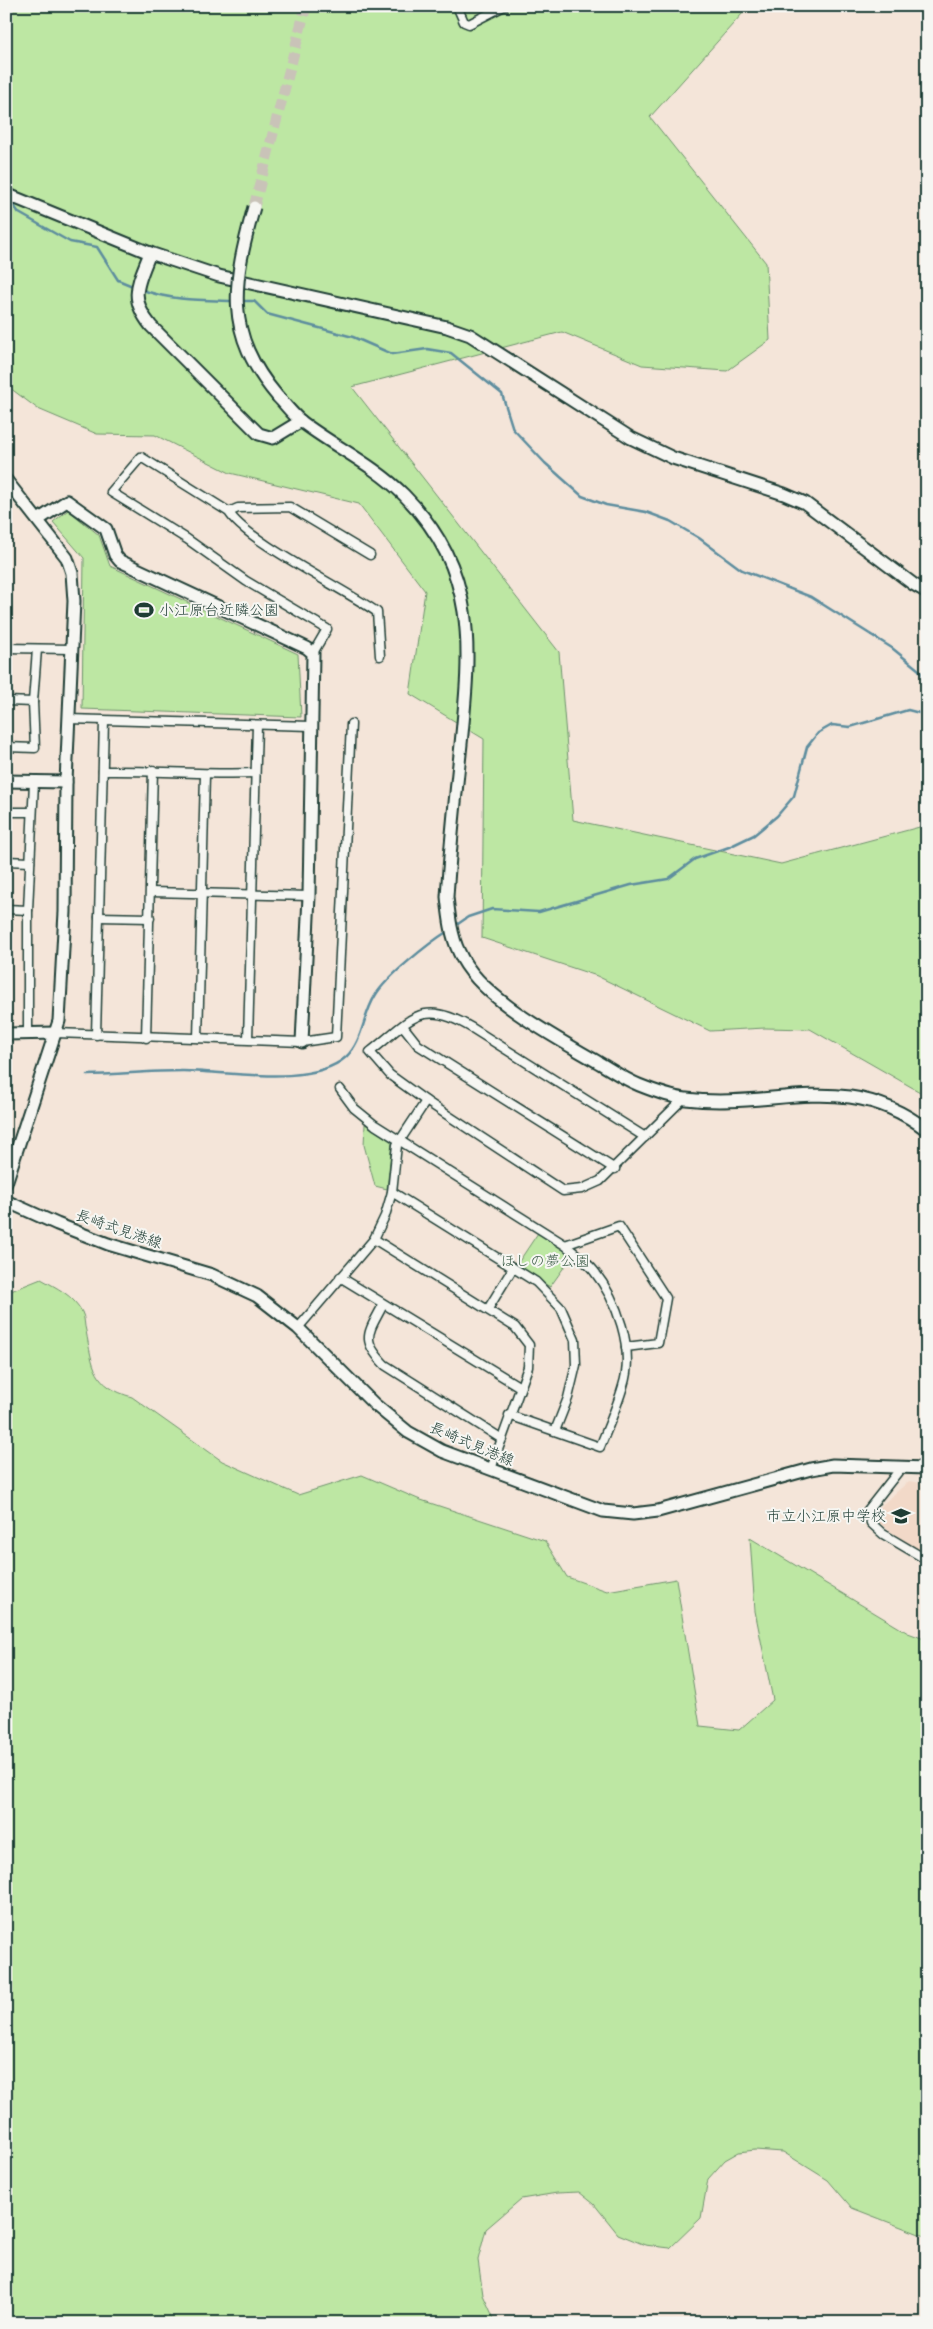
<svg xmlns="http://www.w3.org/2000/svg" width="933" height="2329" font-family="'Shantell Sans','Klee One',sans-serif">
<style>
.built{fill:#f2d9c8}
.green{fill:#bde7a3;stroke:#6e926c}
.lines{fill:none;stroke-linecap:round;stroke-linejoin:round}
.stream{stroke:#5d8d9e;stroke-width:2.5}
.secondary-tunnel{stroke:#c9c3b8;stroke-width:11;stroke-dasharray:11 5.5;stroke-linecap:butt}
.street-casing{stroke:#1f3d34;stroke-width:11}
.secondary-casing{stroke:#1f3d34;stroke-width:15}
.street{stroke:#f6f6f2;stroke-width:8}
.secondary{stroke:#f6f6f2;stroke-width:11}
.secondary-bridge-casing{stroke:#1f3d34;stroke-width:15;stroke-linecap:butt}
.secondary-bridge{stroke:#f6f6f2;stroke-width:11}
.labels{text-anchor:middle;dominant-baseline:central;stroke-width:4;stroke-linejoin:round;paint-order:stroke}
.poi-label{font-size:15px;fill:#1f3d34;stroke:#f6f6f2;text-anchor:start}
.street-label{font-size:15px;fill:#1f3d34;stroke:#f6f6f2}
.park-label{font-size:15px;fill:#3f5f4a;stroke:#f6f6f2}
</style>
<rect width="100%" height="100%" fill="#f4e5d9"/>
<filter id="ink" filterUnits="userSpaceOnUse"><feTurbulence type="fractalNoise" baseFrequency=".02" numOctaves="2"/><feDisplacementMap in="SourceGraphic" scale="10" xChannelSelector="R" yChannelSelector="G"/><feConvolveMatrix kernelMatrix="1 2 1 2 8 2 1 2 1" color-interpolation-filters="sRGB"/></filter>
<g filter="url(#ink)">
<path class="built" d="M909,1481L927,1484V1557L876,1521L875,1511Z"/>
<g class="green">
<path d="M6,6H752L742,14L650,117L766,263L770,340L727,371L642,365L562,332L352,387L559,652L573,820L781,864L927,825V1096L810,1029L765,1028L710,1031L597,976L482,938L484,739L410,694L425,591L359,504L230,473L155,435L97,434L38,409L6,385Z"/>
<path d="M68,510L99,535L110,566L298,654L301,717L82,709L84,558L53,522Z"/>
<path d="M365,1124L392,1142L387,1189L375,1186L364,1145Z"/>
<path d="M538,1233L572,1256L550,1287L516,1266Z"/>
<path d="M41,1279C57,1288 73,1295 82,1312C85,1317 84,1325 86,1331C93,1367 93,1386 132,1397L222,1461L298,1495L362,1475L418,1499L545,1541L567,1577L607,1591L676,1579L700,1726L739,1730L773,1700L755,1611L750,1538L908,1633L927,1640V2237L852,2208L828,2180L783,2152L755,2150L739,2152L725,2160L708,2179L701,2218L670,2248L645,2245L618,2234L594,2204L579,2192L557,2193L521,2199L486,2229L478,2260L483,2295L496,2323H6V1293Z"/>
</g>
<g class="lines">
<g class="stream">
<path d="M10,200L19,213L70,242L97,247L118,280L135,287"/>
<path d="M140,289C170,301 204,300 235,301"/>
<path d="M241,301H254L267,314L353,337L392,354L427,349L451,353L502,394L513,429L545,463L582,496L606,505L646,512L670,521L699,538L742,570L811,597L892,648L919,670L927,682"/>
<path d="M455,926L468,917L492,909L539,912L631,885L668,879L695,859L729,847L754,835L777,816L794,796L807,747L818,733L832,725L850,727L908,710L927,715"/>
<path d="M6,1071L12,1072"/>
<path d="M88,1075C120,1074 151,1071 183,1071C226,1071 311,1088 346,1057C363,1041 363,1015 375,996C386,977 429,943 448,931"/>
</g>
<path class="secondary-tunnel" d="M254,207L306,6"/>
<g class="street-casing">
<g id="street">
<path d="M457,6L464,22L469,24L504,6"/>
<path d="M229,512L238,508L290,507L370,555"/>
<path d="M6,648L71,649"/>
<path d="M313,653L327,629L246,581L187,539L111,492L141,457L229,512C243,539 346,590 377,612L380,656"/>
<path d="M6,701L33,702"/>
<path d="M68,719L311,726"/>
<path d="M6,747L35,748L33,702L37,649"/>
<path d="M103,771C154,770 204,775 255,773"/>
<path d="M6,812H32"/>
<path d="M6,861L30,862"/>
<path d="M151,892L309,896"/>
<path d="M6,909L28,910"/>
<path d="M99,917L150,918"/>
<path d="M403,1026L418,1045L615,1169"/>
<path d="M56,1033L302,1042L336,1037L351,724"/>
<path d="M28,1034V910L34,782"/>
<path d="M96,1035L104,721"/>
<path d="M146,1038L153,770"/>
<path d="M198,1038L205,775"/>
<path d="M248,1039L257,725"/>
<path d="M340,1089L354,1108L375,1125L565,1245C574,1253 586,1261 594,1271C617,1300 635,1349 623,1386C617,1407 608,1427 600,1447L509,1415"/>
<path d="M426,1101L390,1075L370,1052C411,1020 421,997 472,1028L645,1137"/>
<path d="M392,1192L536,1282L561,1308L575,1340L576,1365L568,1398L555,1431"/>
<path d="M374,1239L515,1327L529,1345L528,1367L491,1469"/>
<path d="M565,1245L619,1226L666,1298L658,1343L626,1347"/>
<path d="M340,1277L520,1387"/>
<path d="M383,1305C368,1334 360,1339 385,1365L502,1439"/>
<path d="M488,1309L513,1268"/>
<path d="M298,1328L374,1239L385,1216L392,1192L397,1145L426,1101L563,1191L582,1189L600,1181L684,1098"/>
<path d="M901,1468L868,1510L871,1523L883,1534L927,1560"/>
</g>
</g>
<g class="secondary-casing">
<g id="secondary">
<path d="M6,194L150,253L219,276L447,327L470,335L631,438L673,458L784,494L805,503L913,584L927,592"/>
<path d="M150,253C138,284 128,297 151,326L259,434L273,438L301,421"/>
<path d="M278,397C286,405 293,415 302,422C335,447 374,465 404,495C481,573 470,653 460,754C455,801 450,849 447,897C449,915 451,936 459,952C478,997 555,1037 596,1061C610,1069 624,1079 639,1085C654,1091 670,1097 686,1099C774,1110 848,1068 927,1130"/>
<path d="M6,480L67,558L72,573L74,601L66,782L65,912L59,1021L6,1183"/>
<path d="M38,520L67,501L106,529L115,555L120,561L307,648L313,653L309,896L302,1042"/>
<path d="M6,781L66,782"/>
<path d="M6,1034L56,1033"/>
<path d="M6,1201L57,1224L108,1244L212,1275L257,1296L298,1328L374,1404L408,1432L442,1451L603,1511L633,1514L658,1511L811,1469L833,1465L927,1468"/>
</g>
</g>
<use href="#street" class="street"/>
<use href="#secondary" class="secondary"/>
<g class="secondary-bridge-casing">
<path id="secondary-bridge" d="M254,207C233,283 223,332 278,397"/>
</g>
<use href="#secondary-bridge" class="secondary-bridge"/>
</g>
</g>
<defs>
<g id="stadium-bare" transform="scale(1.5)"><path d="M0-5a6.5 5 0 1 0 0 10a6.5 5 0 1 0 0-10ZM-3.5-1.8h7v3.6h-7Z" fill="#1f3d34" stroke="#f6f6f2" stroke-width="2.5" paint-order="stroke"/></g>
<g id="school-bare" transform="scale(1.5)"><path d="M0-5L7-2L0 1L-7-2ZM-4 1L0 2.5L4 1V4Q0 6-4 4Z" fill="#1f3d34" stroke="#f6f6f2" stroke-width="2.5" paint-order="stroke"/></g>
</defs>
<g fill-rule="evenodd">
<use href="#stadium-bare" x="144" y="610"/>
<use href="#school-bare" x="901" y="1516"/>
</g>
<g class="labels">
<g class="poi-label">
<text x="159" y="610">小江原台近隣公園</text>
<text x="886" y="1516" text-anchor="end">市立小江原中学校</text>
</g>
<g class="street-label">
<text transform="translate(119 1229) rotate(19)">長崎式見港線</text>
<text transform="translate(472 1444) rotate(23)">長崎式見港線</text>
</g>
<g class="park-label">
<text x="545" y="1261">ほしの夢公園</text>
</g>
</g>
<rect width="933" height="2329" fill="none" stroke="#f6f6f2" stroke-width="25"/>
<rect x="12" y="12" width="908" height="2304" fill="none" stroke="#1f3d34" stroke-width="2" filter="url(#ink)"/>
</svg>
